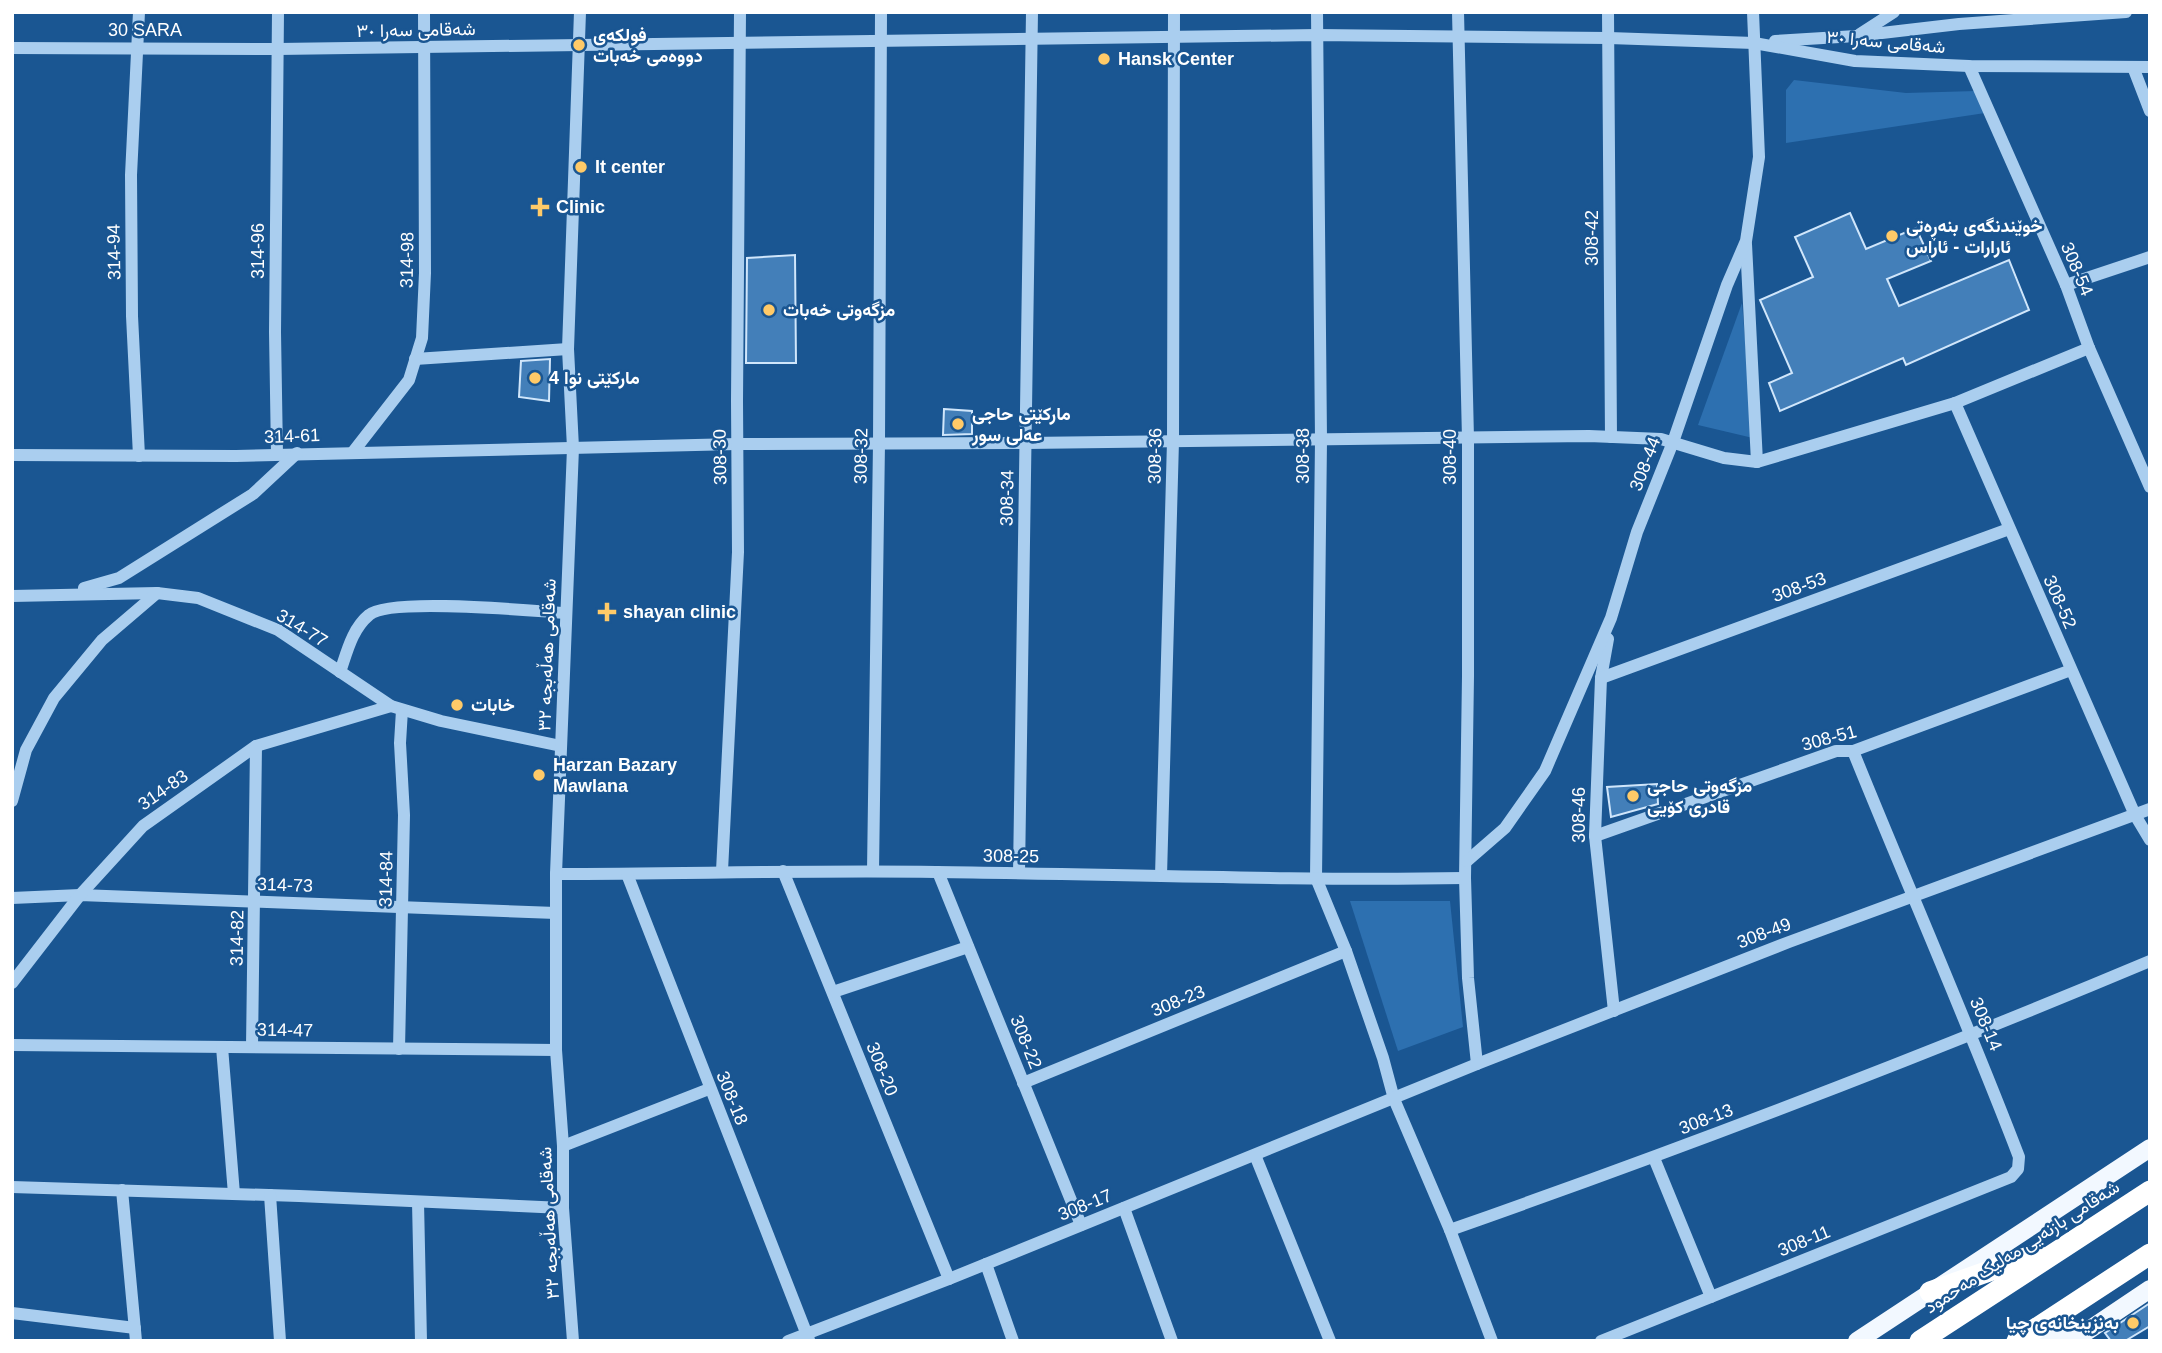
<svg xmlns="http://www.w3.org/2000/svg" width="2162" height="1353" font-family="Arial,Vazirmatn,sans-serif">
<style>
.green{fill:#2d70b0}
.building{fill:#437fb9;stroke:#d0e6fb;stroke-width:2}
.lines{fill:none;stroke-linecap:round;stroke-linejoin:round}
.minor{stroke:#aaceef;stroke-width:12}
.major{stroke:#f2f8ff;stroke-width:18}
.highway{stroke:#fff;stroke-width:21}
.poi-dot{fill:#ffca68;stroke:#1a5692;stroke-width:2.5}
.labels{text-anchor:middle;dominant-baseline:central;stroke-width:5;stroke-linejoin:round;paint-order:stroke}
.street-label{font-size:18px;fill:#fff;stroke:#1a5692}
.poi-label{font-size:18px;font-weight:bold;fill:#fff;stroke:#1a5692;text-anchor:start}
</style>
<rect width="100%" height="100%" fill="#1a5692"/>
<g class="green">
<path d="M1794,80L1906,93L1976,91L1985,113L1786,143V90Z"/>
<path d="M1742,303L1753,438L1698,425Z"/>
<path d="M1350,901H1450L1463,1027L1398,1051Z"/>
</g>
<g class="building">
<path d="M1850,213L1866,249L1916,228L1931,261L1887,279L1899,306L2009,260L2029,310L1906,365L1903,358L1780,411L1769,383L1792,373L1760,300L1813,277L1795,237Z"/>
<path d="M795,255L796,363H746L747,258Z"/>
<path d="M550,359L549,401L519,397L521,361Z"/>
<path d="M944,409L972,411V434L943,435Z"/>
<path d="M1657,784L1658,804L1611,817L1607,787Z"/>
<path d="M2150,1303V1326L2125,1341H2111L2105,1333Z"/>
</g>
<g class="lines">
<g class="minor">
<path d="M139,12L131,175L132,316L139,456"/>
<path d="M1317,12L1321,440L1316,878L1346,951L1383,1058L1394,1099L1450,1230L1492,1341"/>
<path d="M1458,12L1468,439V676L1465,878L1468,978L1477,1064"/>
<path d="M1608,12L1611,437"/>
<path d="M1860,34L1894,12"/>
<path d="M1775,41L1856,36L1959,24L2126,12"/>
<path d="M12,48L278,49L1317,35L1609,38L1754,43L1855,61L1969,66L2150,67"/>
<path d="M1969,66L2066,285L2089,348L2150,487"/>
<path d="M2133,67L2150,111"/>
<path d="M1746,244L1757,462"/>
<path d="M2066,285L2150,257"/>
<path d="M415,359L568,349"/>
<path d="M1955,403L2135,815L2150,840"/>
<path d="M353,452L409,380L422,338L425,273L424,12"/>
<path d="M277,454L275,332L278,12"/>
<path d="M12,455L236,456L737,444L1026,443L1589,436L1661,439L1724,458L1757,462L1955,403L2089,348"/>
<path d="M84,588L119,578L253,494L297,453"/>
<path d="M12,596L157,593L198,598L278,630L391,706L441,721L561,746"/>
<path d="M1608,639L1601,678L1595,836L1614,1011"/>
<path d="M340,672C347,652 352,629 369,615C389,597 533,611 566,613"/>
<path d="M1601,678L2009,529"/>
<path d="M12,801L26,750L54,698L102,640L157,593"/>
<path d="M1595,836L1836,751H1853L2071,670"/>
<path d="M1467,861L1505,828L1545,771L1611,618L1637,532L1673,442L1727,285L1746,241L1759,157L1753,12"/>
<path d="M722,871L738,552L737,401L740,12"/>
<path d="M783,871L949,1279"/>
<path d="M873,871L879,443L881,12"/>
<path d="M938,872L1081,1225"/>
<path d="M1019,873L1032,12"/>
<path d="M556,874C683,874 810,870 936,872C1113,874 1289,881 1465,878"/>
<path d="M627,874L809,1340"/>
<path d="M1161,876L1173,441L1174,12"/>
<path d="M12,898L80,895L556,913"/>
<path d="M12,983L80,895L143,826L256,746L391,706"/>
<path d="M833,992L968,947"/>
<path d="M12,1045L556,1050"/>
<path d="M222,1047L234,1194"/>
<path d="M252,1047L256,746"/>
<path d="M399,1049L404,815L400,743L402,710"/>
<path d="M1023,1083L1346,951"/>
<path d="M563,1146L709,1089"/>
<path d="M1255,1155L1330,1341"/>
<path d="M1654,1158L1711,1297"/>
<path d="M12,1187L299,1196L563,1208"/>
<path d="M122,1190L136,1341"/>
<path d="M270,1195L280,1341"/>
<path d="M418,1202L421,1341"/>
<path d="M1124,1208L1172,1341"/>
<path d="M1450,1230C1686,1147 1919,1058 2150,961"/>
<path d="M986,1264L1013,1341"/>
<path d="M12,1313L135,1328"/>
<path d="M573,1341L563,1208V1146L556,1050V874L573,448L568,349L580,12"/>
<path d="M788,1341L949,1279L1477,1064L1789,942L2150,809"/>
<path d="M1601,1341L2011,1177L2018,1169L2019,1157C1967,1021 1908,887 1853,751"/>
</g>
<g class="major">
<path d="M2033,1331L2077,1338L2150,1289"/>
<path d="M1857,1341L2150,1148"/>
</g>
<g class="highway">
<path d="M1930,1292L2037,1254"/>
<path d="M1920,1341L2150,1191"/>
<path d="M2017,1341L2150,1254"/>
</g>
</g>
<g class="poi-dot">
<circle cx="579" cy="45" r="7"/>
<circle cx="1104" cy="59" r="7"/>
<circle cx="581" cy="167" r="7"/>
<path d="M536.5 196.5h7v7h7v7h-7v7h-7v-7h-7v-7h7z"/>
<circle cx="1892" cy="236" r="7"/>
<circle cx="769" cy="310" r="7"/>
<circle cx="535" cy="378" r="7"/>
<circle cx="958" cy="424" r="7"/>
<path d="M603.5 601.5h7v7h7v7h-7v7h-7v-7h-7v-7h7z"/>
<circle cx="457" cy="705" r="7"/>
<circle cx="539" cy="775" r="7"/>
<circle cx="1633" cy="796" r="7"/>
<circle cx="2133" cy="1323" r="7"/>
</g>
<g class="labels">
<g class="street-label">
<text x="145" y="30">30 SARA</text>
<text transform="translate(416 30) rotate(-1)">شەقامی سەرا ٣٠</text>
<text transform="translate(1886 42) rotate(5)">شەقامی سەرا ٣٠</text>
<text transform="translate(1592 238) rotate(-90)">308-42</text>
<text transform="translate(258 251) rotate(-90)">314-96</text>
<text transform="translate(114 252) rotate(-91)">314-94</text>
<text transform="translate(407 260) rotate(-89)">314-98</text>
<text transform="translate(2077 269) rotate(67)">308-54</text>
<text transform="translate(292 436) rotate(-2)">314-61</text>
<text transform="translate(861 456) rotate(-89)">308-32</text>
<text transform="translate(1155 456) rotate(-89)">308-36</text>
<text transform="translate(1303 456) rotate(-90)">308-38</text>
<text transform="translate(720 457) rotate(-91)">308-30</text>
<text transform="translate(1450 457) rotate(-90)">308-40</text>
<text transform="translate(1645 464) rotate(-69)">308-44</text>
<text transform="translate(1007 498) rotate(-89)">308-34</text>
<text transform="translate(1799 587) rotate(-20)">308-53</text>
<text transform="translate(2060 602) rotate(66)">308-52</text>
<text transform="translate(302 628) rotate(31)">314-77</text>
<text transform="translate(547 655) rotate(-88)">شەقامی هەڵەبجە ٣٢</text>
<text transform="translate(1829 738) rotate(-15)">308-51</text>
<text transform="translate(163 790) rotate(-35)">314-83</text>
<text transform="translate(1579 815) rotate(-90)">308-46</text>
<text transform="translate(1011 856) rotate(1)">308-25</text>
<text transform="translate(386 879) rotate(-89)">314-84</text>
<text transform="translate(285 885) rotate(2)">314-73</text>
<text transform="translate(1764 933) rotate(-21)">308-49</text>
<text transform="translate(237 938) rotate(-89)">314-82</text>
<text transform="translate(1178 1001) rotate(-22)">308-23</text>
<text transform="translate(1986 1024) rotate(67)">308-14</text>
<text transform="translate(285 1030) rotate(1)">314-47</text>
<text transform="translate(1026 1042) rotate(68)">308-22</text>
<text transform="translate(882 1069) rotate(68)">308-20</text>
<text transform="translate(732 1098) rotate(68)">308-18</text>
<text transform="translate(1706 1119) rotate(-21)">308-13</text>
<text transform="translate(1085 1205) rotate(-22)">308-17</text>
<text transform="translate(549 1223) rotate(-93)">شەقامی هەڵەبجە ٣٢</text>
<text transform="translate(1804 1241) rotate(-22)">308-11</text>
<text transform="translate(2022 1247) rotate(-33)">شەقامی بازنەیی مەلیک مەحمود</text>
</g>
<g class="poi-label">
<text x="593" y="35">فولکه‌ی<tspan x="593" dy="21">دووه‌می خه‌بات</tspan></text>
<text x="1118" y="59">Hansk Center</text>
<text x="595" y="167">It center</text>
<text x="556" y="207">Clinic</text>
<text x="1906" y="226">خوێندنگەی بنەڕەتی<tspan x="1906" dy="21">ئارارات - ئاراس</tspan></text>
<text x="783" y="310">مزگەوتی خەبات</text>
<text x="549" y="378">مارکێتی نوا 4</text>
<text x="972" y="414">مارکێتی حاجی<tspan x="972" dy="21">عەلی سور</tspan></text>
<text x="623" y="612">shayan clinic</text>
<text x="471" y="705">خابات</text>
<text x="553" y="765">Harzan Bazary<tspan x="553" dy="21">Mawlana</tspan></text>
<text x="1647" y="786">مزگەوتی حاجی<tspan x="1647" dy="21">قادری کۆیی</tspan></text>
<text x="2119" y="1323" text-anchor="end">بەنزینخانەی چیا</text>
</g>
</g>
<rect width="2162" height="1353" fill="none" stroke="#ffffff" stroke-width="28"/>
</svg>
